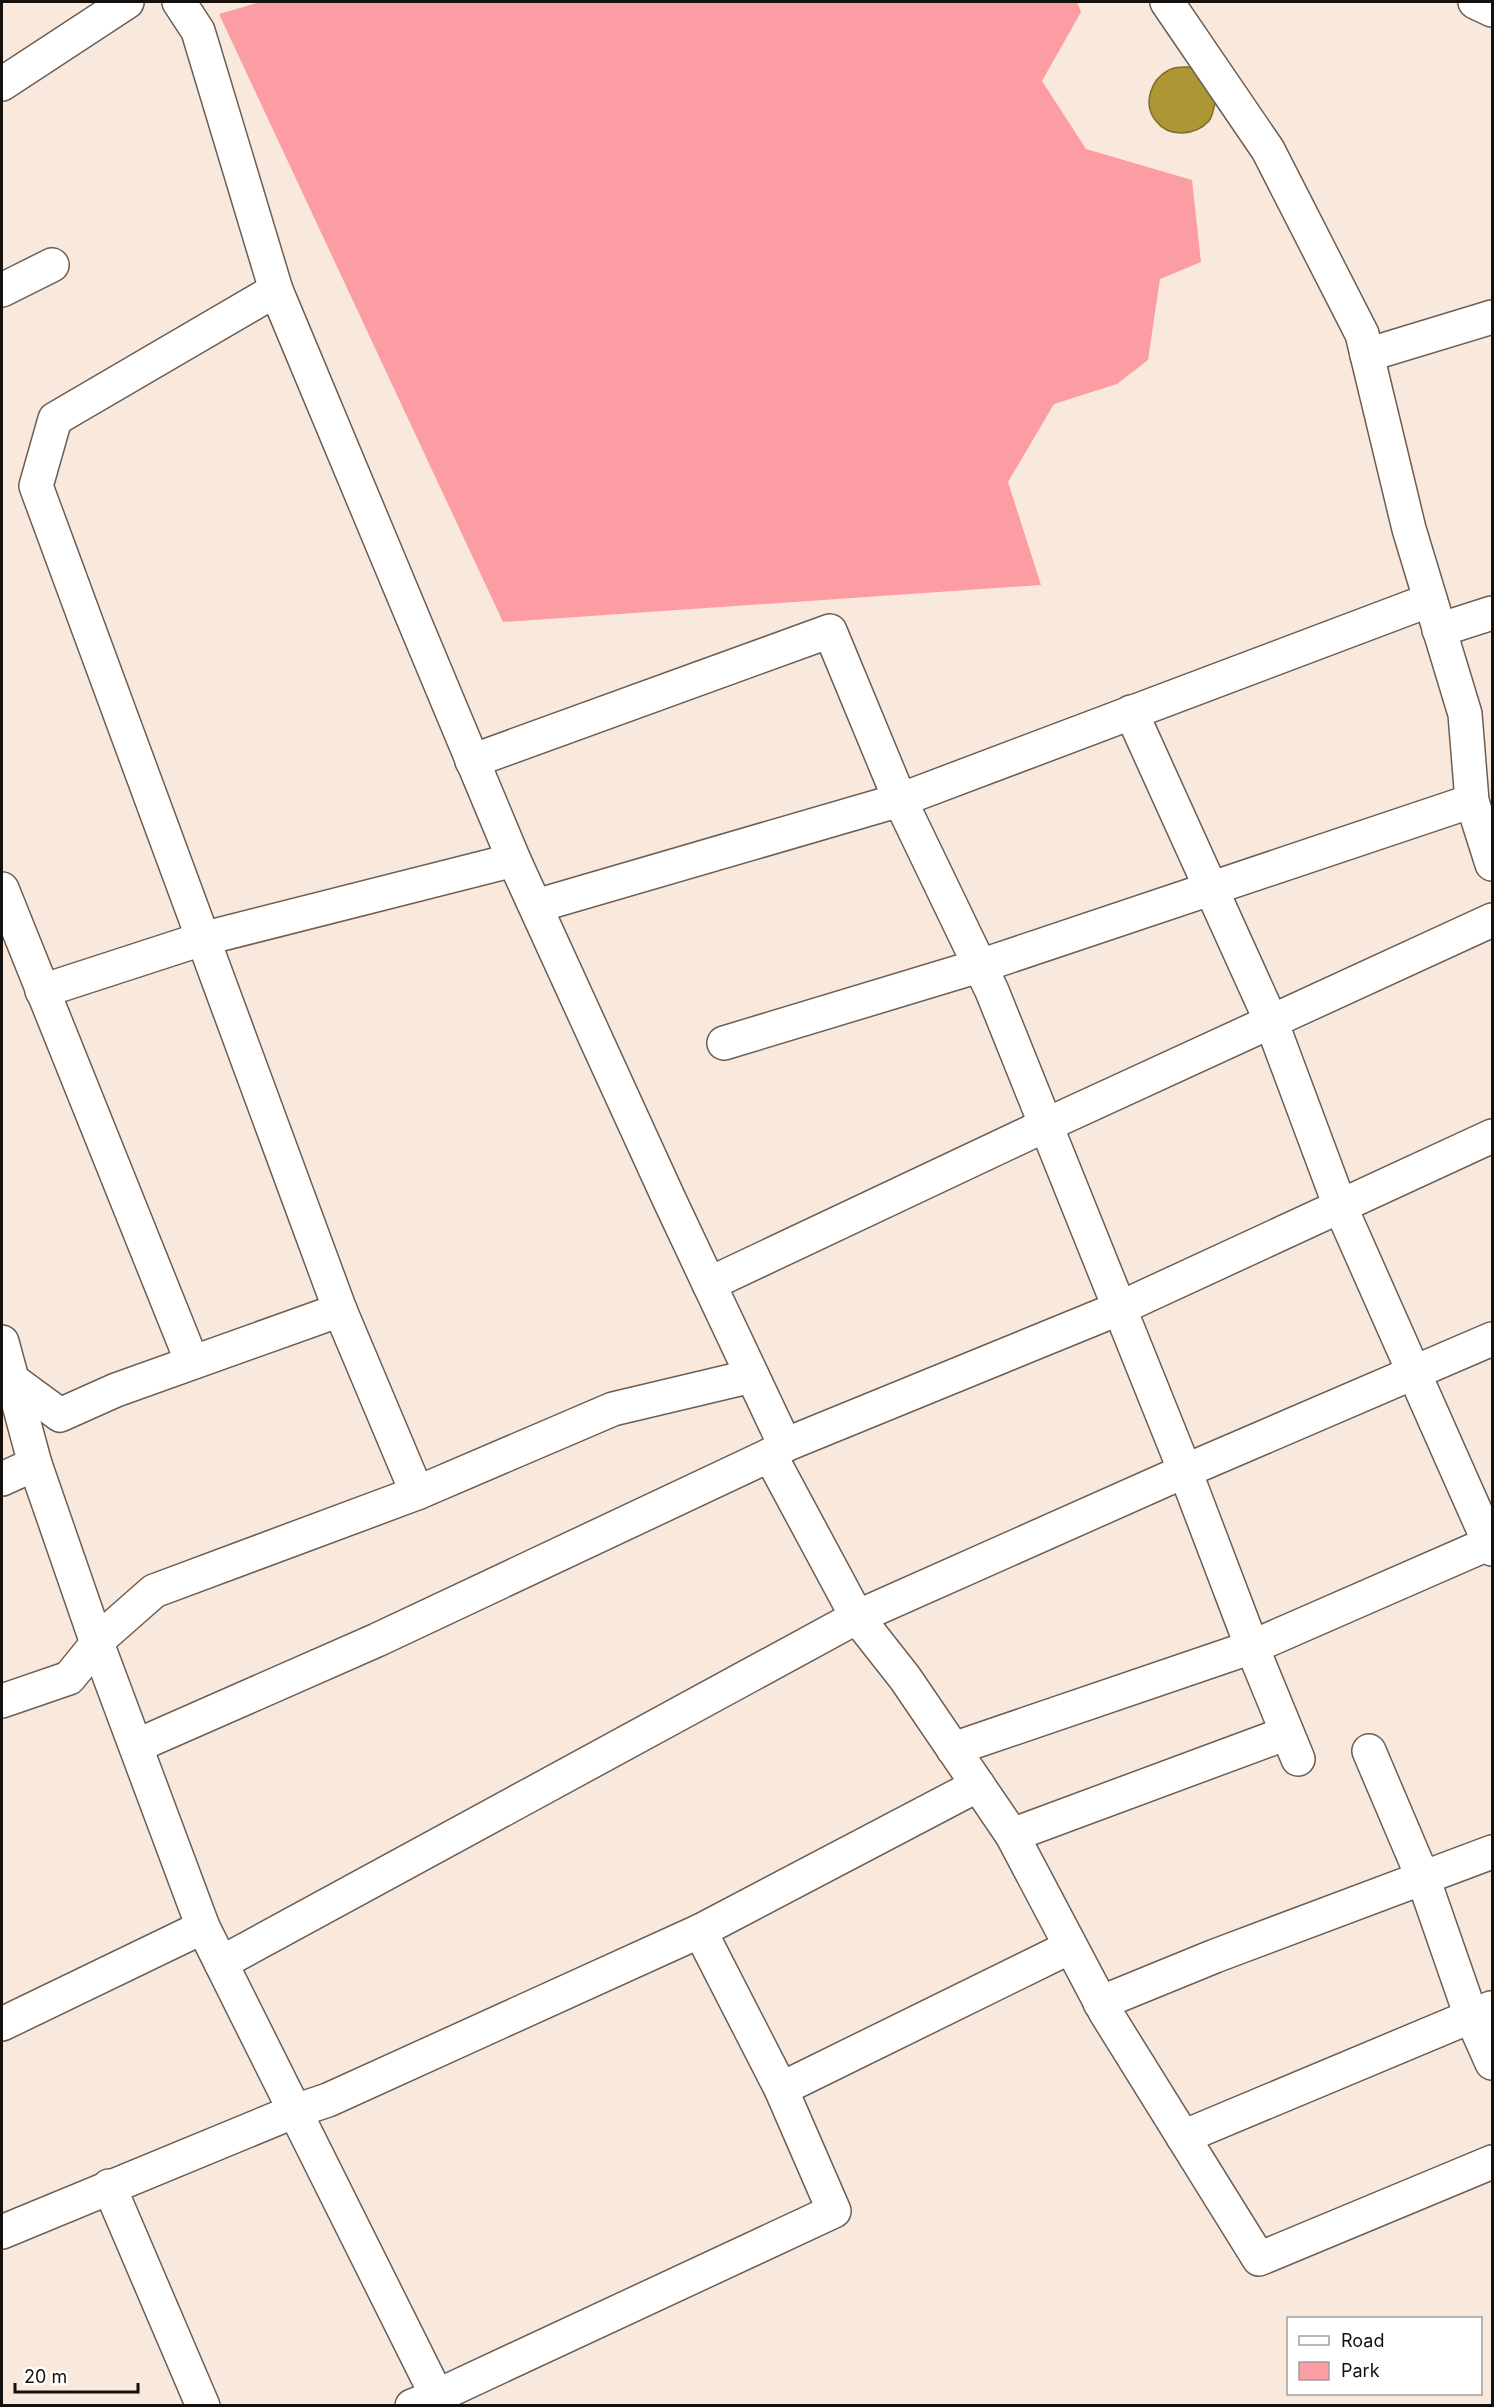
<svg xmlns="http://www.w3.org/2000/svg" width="1494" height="2407" font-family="Inter,sans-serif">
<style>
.green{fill:#fc9da4}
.water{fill:#ac9734;stroke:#7f6e28;stroke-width:1.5}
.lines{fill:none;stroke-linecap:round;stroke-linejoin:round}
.minor-casing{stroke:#6c5e54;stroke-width:36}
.secondary-casing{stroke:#6c5e54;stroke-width:36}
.minor{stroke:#fff;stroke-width:33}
.secondary{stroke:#fff;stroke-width:33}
</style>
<rect width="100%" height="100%" fill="#f9e8dc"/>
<path class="green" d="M260,2H1077L1081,12L1042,81L1086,149L1192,180L1201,262L1160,279L1148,360L1117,384L1054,404L1008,482L1041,585L503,622L219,14Z"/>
<path class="water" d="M1192,67L1216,99C1214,106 1213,116 1209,121C1195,136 1169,138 1156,121C1142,104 1151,79 1169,70C1175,66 1185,67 1192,67Z"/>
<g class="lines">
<g class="minor-casing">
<g id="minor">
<path d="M179,2L198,31L276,290"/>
<path d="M1167,2L1268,150L1362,334L1409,529L1465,714L1472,801L1492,864"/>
<path d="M2,84L127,2"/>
<path d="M2,290L52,265"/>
<path d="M1367,355L1492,317"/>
<path d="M1439,630L1492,613"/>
<path d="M1131,712L1271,1021L1340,1206L1492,1549"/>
<path d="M472,761L830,631L900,800L992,991L1185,1471L1252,1647L1492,1542"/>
<path d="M2,889L192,1362"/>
<path d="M536,906L900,800L1430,600"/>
<path d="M42,991L202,939L514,860"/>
<path d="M724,1043L992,962L1472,801"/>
<path d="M709,1284L1046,1125L1492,920"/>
<path d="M2,1342L35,1464L97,1643L203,1927L442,2406"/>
<path d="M11,1379L60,1415L116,1390L340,1310"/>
<path d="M785,1445L1120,1308L1492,1136"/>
<path d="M2,1479L35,1464"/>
<path d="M417,1493L340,1310L36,486L55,419L276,290L514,860L669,1199L785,1445L770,1455L857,1617L905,1678L1012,1835L1106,2013L1259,2259L1492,2162"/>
<path d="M2,1701L69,1678L104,1635L154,1591L417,1493L613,1409L752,1376"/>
<path d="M136,1746L377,1640L770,1455"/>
<path d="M953,1749L1252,1647L1298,1759"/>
<path d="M1369,1751L1423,1878L1471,2016L1492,2063"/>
<path d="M1012,1835L1287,1733"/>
<path d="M221,1963L857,1617L1185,1471L1492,1339"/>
<path d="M1100,2003L1215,1956L1492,1852"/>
<path d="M2,2024L203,1927"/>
<path d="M781,2089L1070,1947"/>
<path d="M1183,2137L1491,2008"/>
<path d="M109,2186L203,2406"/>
<path d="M2,2232L295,2111L328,2100L700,1931L978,1785"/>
<path d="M412,2406L437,2396L834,2211L781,2089L700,1931"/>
</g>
</g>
<g class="secondary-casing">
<path id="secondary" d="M1475,2L1492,10"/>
</g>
<use href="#minor" class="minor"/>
<use href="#secondary" class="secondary"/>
</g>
<rect width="1494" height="2407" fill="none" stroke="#16100c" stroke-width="6"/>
<rect x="1287" y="2317" width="195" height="78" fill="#ffffff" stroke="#a29f9e" stroke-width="1.5"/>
<rect x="1299" y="2336" width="30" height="9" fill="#ffffff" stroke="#a29f9e" stroke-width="1.5"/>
<text x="1341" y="2347" font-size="18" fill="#16100c">Road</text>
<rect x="1299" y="2362" width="30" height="18" fill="#fc9da4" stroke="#a29f9e" stroke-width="1.5"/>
<text x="1341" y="2377" font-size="18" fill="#16100c">Park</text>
<path d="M15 2383v9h123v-9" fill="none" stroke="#16100c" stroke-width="3"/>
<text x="24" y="2383" font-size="18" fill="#16100c" stroke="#ffffff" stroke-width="4.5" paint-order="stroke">20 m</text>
</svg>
